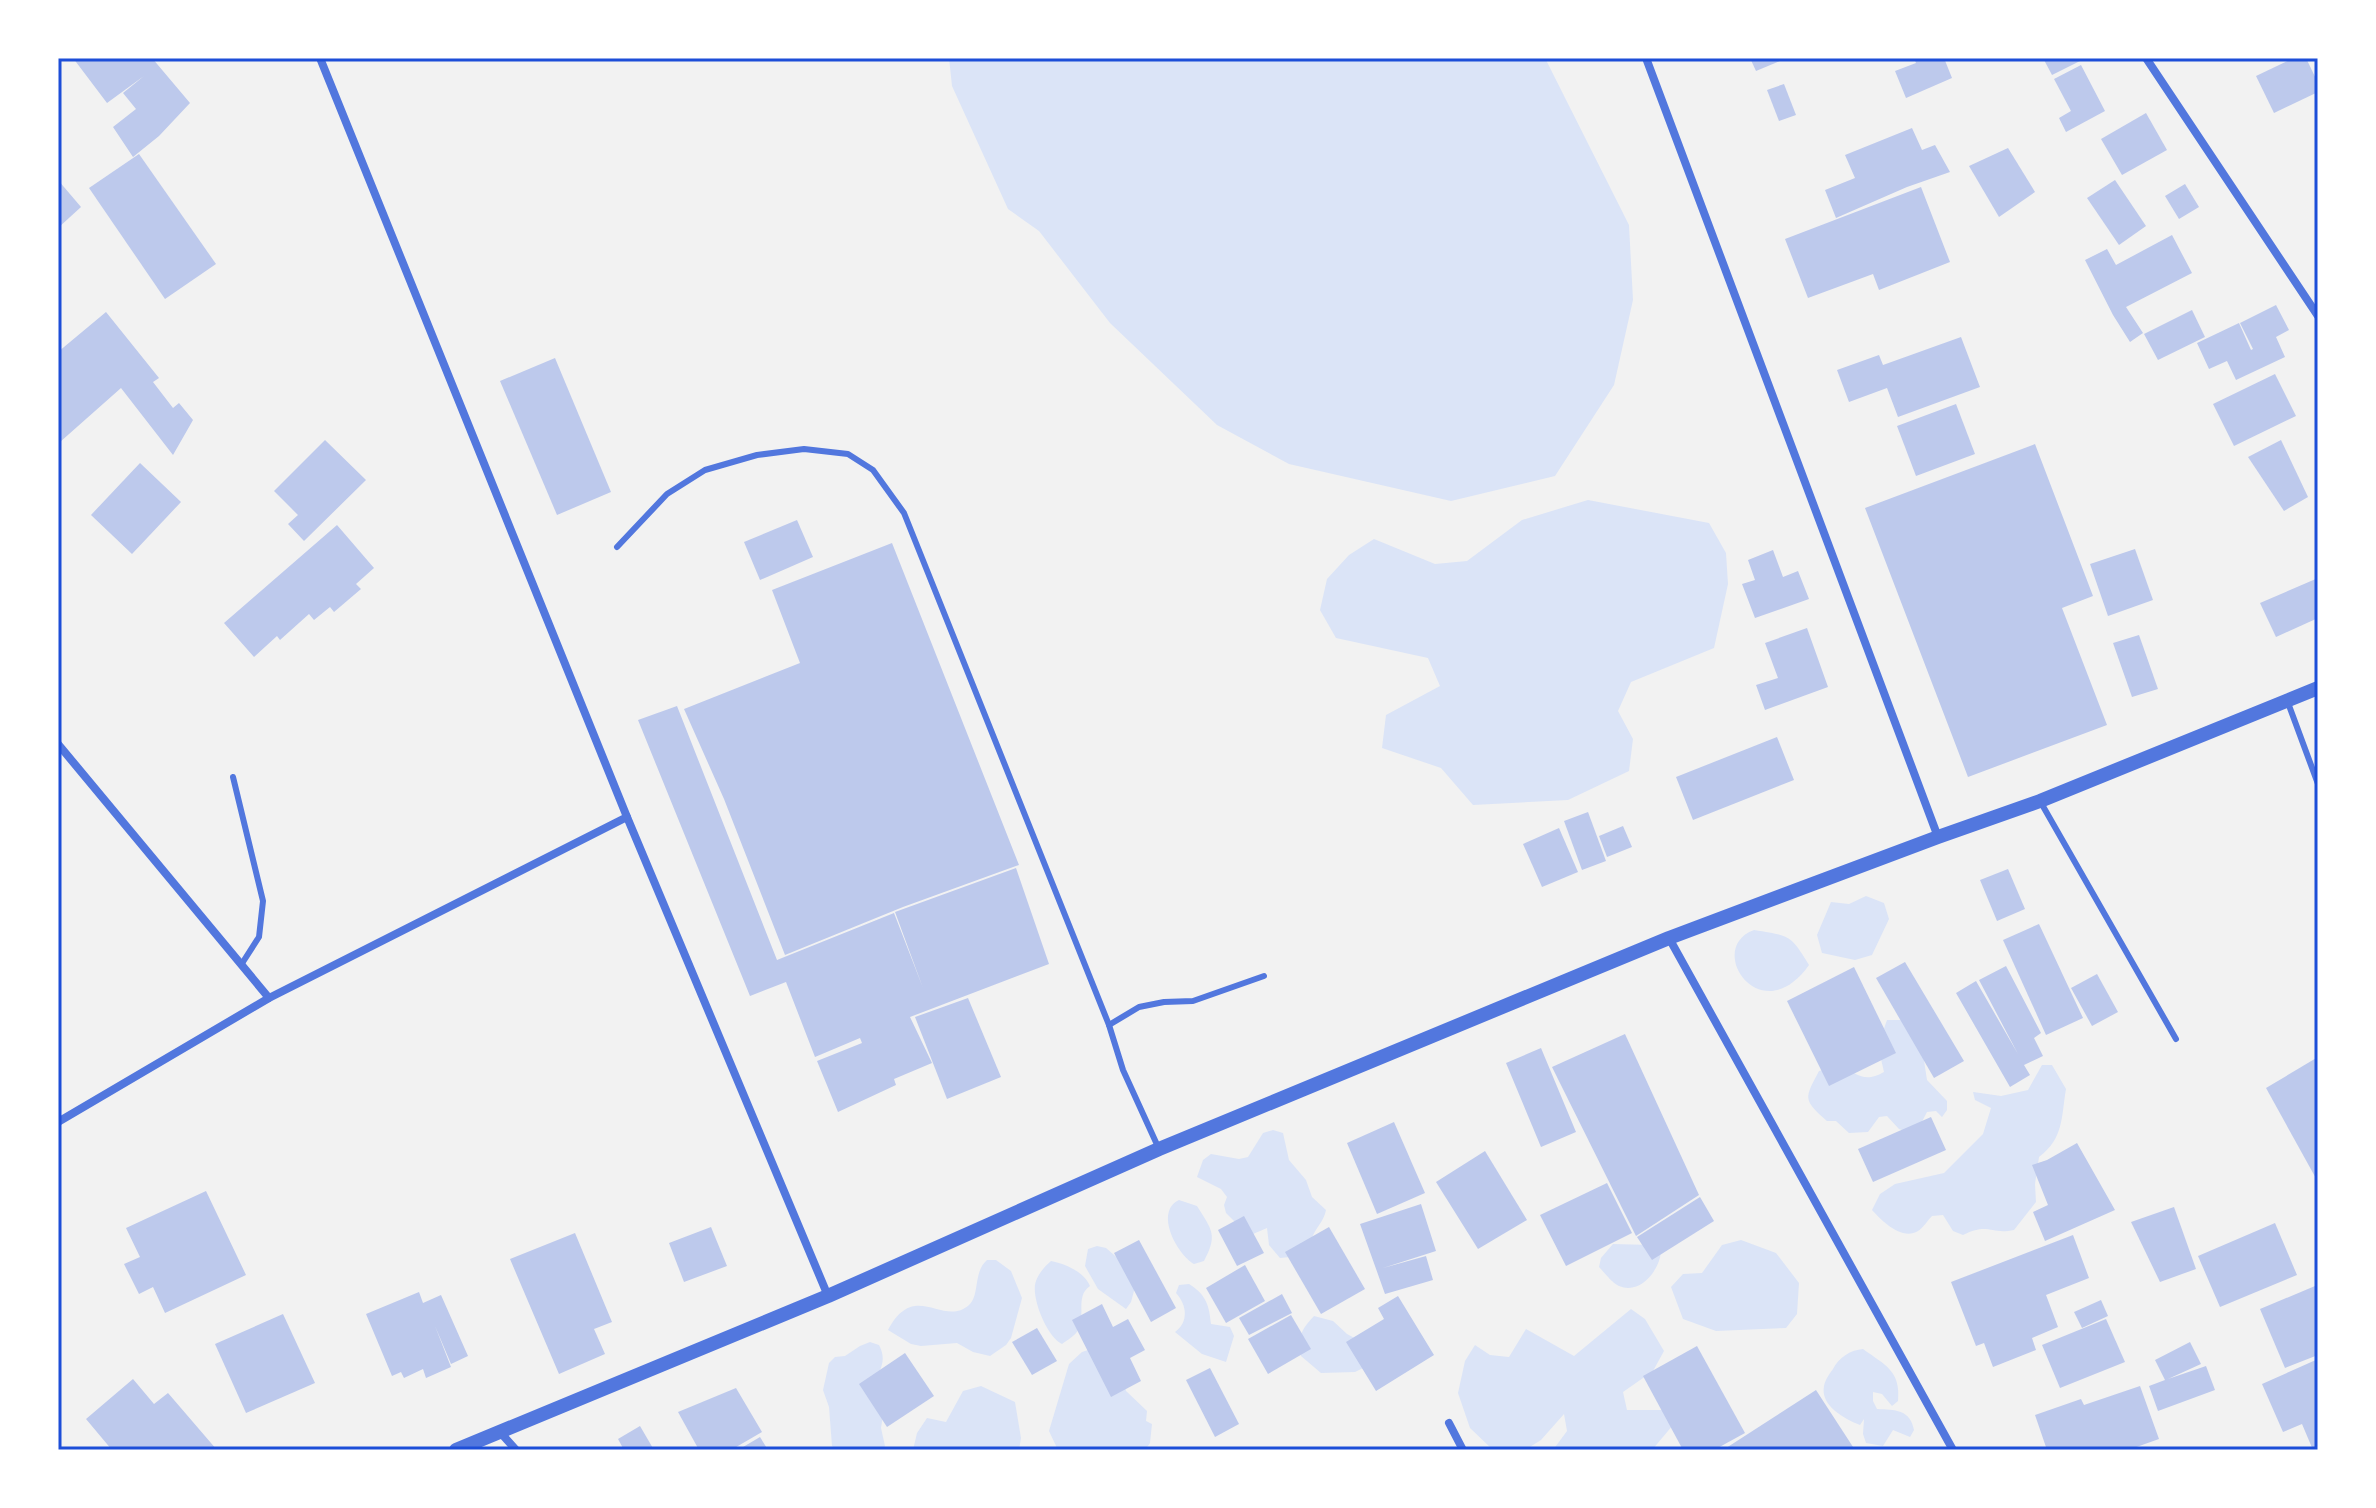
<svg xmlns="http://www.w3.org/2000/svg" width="2376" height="1508" font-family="Helvetica,sans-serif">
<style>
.green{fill:#dbe4f7}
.building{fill:#bdc9ec}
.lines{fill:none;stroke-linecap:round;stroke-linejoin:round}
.service{stroke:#5277de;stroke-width:6}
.minor{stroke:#5277de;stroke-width:8}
.tertiary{stroke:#5277de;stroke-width:14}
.neatline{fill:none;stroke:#1d4ed8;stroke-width:3}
</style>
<rect width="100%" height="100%" fill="#f2f2f2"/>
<g class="green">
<path d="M949,58H1545L1629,225L1633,300L1614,385L1555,476L1451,501L1289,464L1217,425L1110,323L1039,231L1008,209L952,86Z"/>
<path d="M1588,500L1709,523L1726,553L1728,584L1714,648L1631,682L1618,711L1633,739L1629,771L1568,800L1473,805L1441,768L1382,748L1386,715L1440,686L1428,658L1336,638L1320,610L1327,579L1349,555L1374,539L1435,564L1467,561L1522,520Z"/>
<path d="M1866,896L1884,903L1889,919L1872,955L1855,960L1822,953L1817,935L1831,902L1849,904Z"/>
<path d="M1754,930C1790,936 1790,934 1809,965C1761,1033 1704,948 1754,930Z"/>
<path d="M1887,1020H1906L1923,1054L1927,1080L1947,1101V1110L1942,1117L1936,1111L1927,1112L1915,1135L1899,1129L1887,1116L1879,1117L1868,1132L1849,1133L1836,1121H1827C1802,1099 1805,1098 1819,1071C1825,1070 1833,1067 1839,1068C1858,1072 1863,1084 1884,1072L1878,1046Z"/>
<path d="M2042,1065H2052L2066,1089C2061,1118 2064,1138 2039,1157L2035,1184L2036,1202L2014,1230C1990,1235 1989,1222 1963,1235L1953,1231L1943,1215L1932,1216C1928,1220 1923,1228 1918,1231C1902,1241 1882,1221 1872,1210L1880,1194L1895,1184L1944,1173L1983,1134L1991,1108L1975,1100L1973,1092L2001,1096L2028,1090Z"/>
<path d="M1273,1130L1283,1133L1289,1160L1306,1180L1312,1197L1326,1210C1324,1222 1314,1229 1311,1241L1290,1257L1280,1258L1269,1245L1267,1228L1253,1234L1245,1232L1226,1213L1224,1205L1227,1197L1221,1189L1197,1177L1203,1160L1211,1154L1239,1159L1248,1157L1263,1133Z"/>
<path d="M1179,1200L1197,1206C1212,1230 1218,1235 1204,1261L1194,1264C1177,1254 1154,1212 1179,1200Z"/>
<path d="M1741,1240L1776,1253L1799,1283L1797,1314L1786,1328L1716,1331L1683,1319L1671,1287L1683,1274L1702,1273L1722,1245Z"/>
<path d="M1613,1244L1651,1245L1661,1252C1659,1271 1640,1295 1619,1286C1612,1283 1604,1272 1599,1267L1601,1258Z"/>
<path d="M1097,1246L1106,1248L1138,1276L1131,1302L1126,1309L1098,1289L1085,1266L1088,1249Z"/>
<path d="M987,1260H996L1011,1271L1022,1298L1011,1338L1006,1345L990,1356L973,1352L957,1343L921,1346L911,1344L888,1330C915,1279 943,1328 969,1305C980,1295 973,1272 987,1260Z"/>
<path d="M1051,1261C1066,1264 1084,1272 1090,1286C1075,1296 1086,1315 1078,1330C1075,1336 1067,1340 1062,1344C1047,1337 1030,1296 1036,1281C1039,1273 1045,1266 1051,1261Z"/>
<path d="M1189,1284C1206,1295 1209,1304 1211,1324L1230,1327L1234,1336L1226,1362L1202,1354L1175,1332C1189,1322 1187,1305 1176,1293L1179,1285Z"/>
<path d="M1631,1309L1645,1319L1664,1351L1653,1371L1623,1392L1627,1410H1665L1673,1425L1652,1450H1553L1567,1431L1564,1414L1541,1440L1525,1450H1493L1470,1428L1458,1393L1465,1361L1475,1345L1490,1355L1509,1357L1526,1329L1574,1356Z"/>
<path d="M1314,1316L1333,1321L1347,1334L1362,1342L1363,1368L1355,1372L1321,1373L1301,1356C1299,1335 1300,1331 1314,1316Z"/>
<path d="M870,1342L879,1345C888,1362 879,1372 871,1387L884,1409L881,1428L885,1446L883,1450H838L832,1446L829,1407L823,1390L829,1363L835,1357L845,1356L860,1346Z"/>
<path d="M1091,1349L1117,1356L1126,1391L1147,1411L1146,1421L1152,1424L1150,1443L1145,1450L1057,1448L1049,1431L1069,1364L1082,1352Z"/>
<path d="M1863,1349C1885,1365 1901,1371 1898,1401L1892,1406L1882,1394L1873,1392V1401L1877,1409C1895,1410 1910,1409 1914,1430L1910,1437L1893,1430L1883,1446L1866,1443L1863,1434L1864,1419L1860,1425C1845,1419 1820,1406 1824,1386C1825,1380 1830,1373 1833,1369C1839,1357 1851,1350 1863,1349Z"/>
<path d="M981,1386L1015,1402L1021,1438L1019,1450H913L917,1433L927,1418L946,1422L963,1391Z"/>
</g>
<g class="building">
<path d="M73,58H122L125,61L129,58H152L190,103L159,136L133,157L113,127L136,109L123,93L144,76L107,103Z"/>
<path d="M1750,58H1787L1756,71Z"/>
<path d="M1914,58H1944L1952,78L1906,98L1895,71L1916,63Z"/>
<path d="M2043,58H2086L2052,75Z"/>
<path d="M2294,58H2306L2318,83V92L2274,113L2256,76Z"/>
<path d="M2081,65L2105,111L2066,132L2059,118L2071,111L2054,79Z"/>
<path d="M1784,84L1796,115L1779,121L1767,90Z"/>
<path d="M2146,113L2167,150L2122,175L2101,139Z"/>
<path d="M1912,128L1922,150L1935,145L1950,172L1907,187L1836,218L1825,190L1855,178L1845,155Z"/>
<path d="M2008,148L2035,192L1999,217L1969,166Z"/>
<path d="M139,154L216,264L165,299L89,188Z"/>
<path d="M58,180L81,207L58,228Z"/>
<path d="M2115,180L2146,226L2119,245L2087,198Z"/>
<path d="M2185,184L2199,207L2179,219L2165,196Z"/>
<path d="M1921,187L1950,262L1879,290L1873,274L1808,298L1785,239Z"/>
<path d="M2172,235L2192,273L2126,307L2143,333L2130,342L2113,315L2085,260L2107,249L2116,265Z"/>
<path d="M2276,305L2289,330L2276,337L2285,357L2236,380L2227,361L2209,369L2197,343L2239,323L2251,350L2253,349L2240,323Z"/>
<path d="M2192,310L2205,337L2158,360L2144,334Z"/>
<path d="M106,312L159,378L153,382L173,408L179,403L193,420L173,455L121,388L60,442L58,440V352Z"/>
<path d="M1961,337L1980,387L1898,417L1887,388L1849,402L1837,370L1879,355L1883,365Z"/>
<path d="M555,358L611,492L557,515L500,381Z"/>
<path d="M2275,374L2296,416L2234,446L2213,404Z"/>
<path d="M1956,404L1975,454L1916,476L1897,426Z"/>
<path d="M325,440L366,480L304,541L288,524L298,515L274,491Z"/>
<path d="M2281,440L2308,497L2284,511L2248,457Z"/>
<path d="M2035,444L2093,596L2062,608L2107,725L1968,777L1865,508Z"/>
<path d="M140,463L181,502L132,554L91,515Z"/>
<path d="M797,520L813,557L760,580L744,542Z"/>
<path d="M337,525L374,568L356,584L361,589L334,612L330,607L314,620L309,614L280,640L277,636L254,657L224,623Z"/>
<path d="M892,543L1019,865L903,907L785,955L724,799L684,709L800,663L772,590Z"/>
<path d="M2135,549L2153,600L2108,616L2090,564Z"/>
<path d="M1773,550L1783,577L1798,571L1809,599L1755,618L1742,584L1755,580L1748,560Z"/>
<path d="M2318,578V618L2276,637L2260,603Z"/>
<path d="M1807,628L1828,687L1765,710L1756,685L1778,678L1765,643Z"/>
<path d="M2139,635L2158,689L2132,697L2113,643Z"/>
<path d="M677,706L777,960L894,913L923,988L895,912L1016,868L1049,964L910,1017L932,1063L894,1079L896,1085L838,1112L817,1061L862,1043L860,1038L815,1057L786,982L750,996L638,720Z"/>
<path d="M1777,737L1794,780L1693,820L1676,777Z"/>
<path d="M1588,812L1606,861L1582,870L1564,821Z"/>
<path d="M1623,826L1632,847L1607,857L1599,836Z"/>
<path d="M1559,828L1578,872L1542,887L1523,844Z"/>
<path d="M2008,869L2025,909L1997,921L1980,880Z"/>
<path d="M2039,924L2083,1018L2046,1035L2003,940Z"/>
<path d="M1905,962L1964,1061L1934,1078L1876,978Z"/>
<path d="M2006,966L2041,1033L2034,1038L2043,1056L2024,1065L2030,1075L2010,1087L1956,993L1976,981L2018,1054L1979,980Z"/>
<path d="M1854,967L1896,1053L1829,1086L1787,1001Z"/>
<path d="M2097,974L2118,1012L2092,1026L2071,988Z"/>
<path d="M968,998L1001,1077L947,1099L915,1017Z"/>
<path d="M1625,1034L1699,1195L1636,1236L1552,1067Z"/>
<path d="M1541,1048L1576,1132L1541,1147L1506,1063Z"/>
<path d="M2318,1057V1182L2266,1088Z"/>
<path d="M1931,1117L1946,1150L1873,1182L1858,1149Z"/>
<path d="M1394,1122L1425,1193L1377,1214L1347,1143Z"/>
<path d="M2077,1143L2115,1210L2045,1241L2033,1212L2048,1205L2032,1165L2047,1160Z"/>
<path d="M1485,1151L1527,1220L1478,1249L1436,1182Z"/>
<path d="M1607,1183L1632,1233L1566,1266L1540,1215Z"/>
<path d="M206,1191L246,1275L165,1313L153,1287L139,1294L124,1264L140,1257L126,1228Z"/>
<path d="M1700,1197L1714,1221L1652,1260L1637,1237Z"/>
<path d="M1421,1204L1436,1251L1383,1268L1426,1256L1433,1280L1385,1294L1360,1224Z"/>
<path d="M2174,1207L2196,1269L2160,1282L2131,1222Z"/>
<path d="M1244,1216L1264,1253L1237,1266L1218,1230Z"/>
<path d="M2275,1223L2297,1275L2220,1307L2198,1256Z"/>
<path d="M711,1227L727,1266L684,1282L669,1243Z"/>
<path d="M1329,1227L1365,1289L1321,1314L1285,1252Z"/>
<path d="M575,1233L612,1322L594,1329L605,1354L559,1374L510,1259Z"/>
<path d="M2073,1235L2089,1278L2046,1295L2058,1327L2032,1338L2036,1350L1993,1367L1984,1343L1976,1346L1951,1282Z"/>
<path d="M1139,1240L1176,1308L1151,1322L1114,1253Z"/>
<path d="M1245,1265L1265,1301L1226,1323L1206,1288Z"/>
<path d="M2315,1286L2318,1293V1355L2285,1368L2260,1309Z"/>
<path d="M419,1292L423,1303L441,1295L468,1356L451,1364L435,1326L451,1367L426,1378L423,1369L404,1378L401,1372L392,1376L366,1314Z"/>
<path d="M1282,1294L1292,1313L1249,1335L1239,1318Z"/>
<path d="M1398,1296L1434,1355L1376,1391L1346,1342L1384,1319L1378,1308Z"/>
<path d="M2101,1300L2108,1316L2082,1328L2074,1312Z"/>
<path d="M1102,1304L1113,1327L1128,1319L1145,1350L1130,1358L1141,1381L1111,1397L1072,1320Z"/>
<path d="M283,1314L315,1383L246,1413L215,1344Z"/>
<path d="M1291,1315L1311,1349L1268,1374L1248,1339Z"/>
<path d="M2106,1319L2125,1362L2060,1388L2042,1345Z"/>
<path d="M1037,1328L1057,1361L1032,1375L1012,1342Z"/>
<path d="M2190,1342L2201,1364L2168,1379L2206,1366L2215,1390L2158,1411L2149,1386L2165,1380L2155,1360Z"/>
<path d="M1697,1346L1745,1433L1714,1450H1683L1643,1376Z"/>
<path d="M905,1353L934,1396L887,1427L859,1384Z"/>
<path d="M2318,1359V1450H2313L2302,1424L2283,1432L2262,1384Z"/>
<path d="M1210,1368L1239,1424L1215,1437L1186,1380Z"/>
<path d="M133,1379L154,1404L168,1393L217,1450H112L86,1419Z"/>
<path d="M2140,1386L2159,1439L2128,1450H2047L2035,1415L2081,1399L2084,1405Z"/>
<path d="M736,1388L762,1432L731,1450H699L678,1412Z"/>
<path d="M1816,1390L1855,1450H1723Z"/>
<path d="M640,1426L654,1450H624L618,1439Z"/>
<path d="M760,1437L768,1450H738Z"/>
</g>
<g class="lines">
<g class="service">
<path d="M617,547L667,494L705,470L757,455L804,449L848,454L873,470L904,513L1109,1025L1123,1070L1159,1149"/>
<path d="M2287,700L2318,784"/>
<path d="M233,777L263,901L259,937L241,965"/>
<path d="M2040,801L2176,1039"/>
<path d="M1109,1025L1139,1007L1164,1002L1193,1001L1264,976"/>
</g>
<g class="minor">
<path d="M320,58L627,817L828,1296"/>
<path d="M1646,58L1938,837"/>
<path d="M2146,58L2318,316"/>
<path d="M58,744L269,998"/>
<path d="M1669,938L1953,1450"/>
<path d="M58,1122L269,998L627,817"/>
<path d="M1449,1423L1463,1450"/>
<path d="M500,1432L516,1450"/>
</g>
<path class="tertiary" d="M456,1450L828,1296L1159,1149L1669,938L1938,837L2040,801L2318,688"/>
</g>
<rect width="2376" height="1508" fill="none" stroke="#ffffff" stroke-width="120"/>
<rect x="60" y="60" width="2256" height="1388" class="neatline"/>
</svg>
